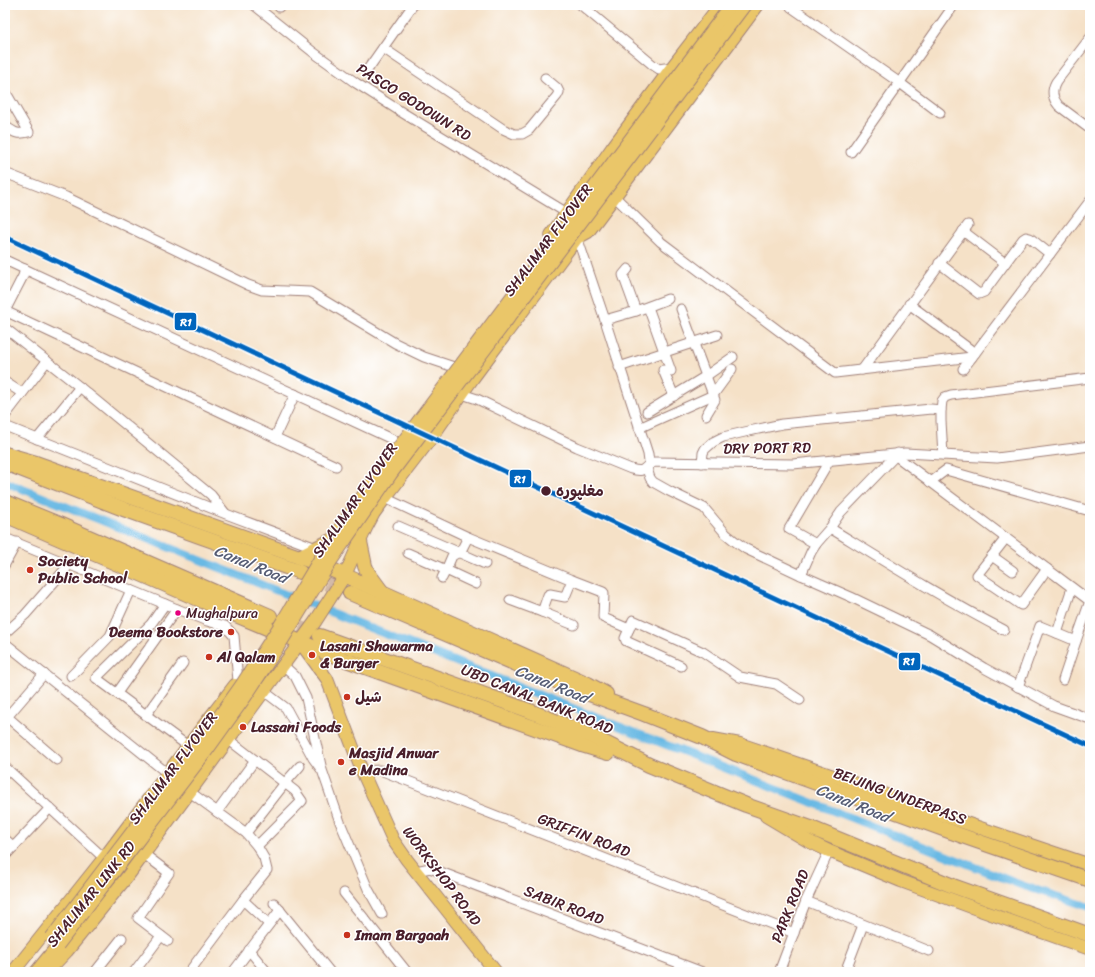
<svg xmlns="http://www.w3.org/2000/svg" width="1095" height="977" font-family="Sriracha,'Playpen Sans Arabic',sans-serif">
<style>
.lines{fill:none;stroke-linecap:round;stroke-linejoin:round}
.canal{stroke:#69b9e4;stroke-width:8}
.highway-tunnel{stroke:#d3baa8;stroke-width:14;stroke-dasharray:14 7;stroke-linecap:butt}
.minor-casing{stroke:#a08079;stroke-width:11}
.major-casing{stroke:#a08079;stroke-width:14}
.highway-casing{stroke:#a08079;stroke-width:16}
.minor{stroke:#fff;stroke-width:9}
.major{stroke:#eac669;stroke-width:12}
.highway{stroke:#eac669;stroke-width:14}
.major-bridge-casing{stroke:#a08079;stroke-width:14;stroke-linecap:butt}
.major-bridge{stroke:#eac669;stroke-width:12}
.rail-1-casing{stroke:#fff;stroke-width:8}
.rail-1{stroke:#0065bd;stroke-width:5}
.stop-dot{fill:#4a1f2b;stroke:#fff;stroke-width:1.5}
.poi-dot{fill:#c8321e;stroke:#fff;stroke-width:1.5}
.bus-dot{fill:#e5007d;stroke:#fff;stroke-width:1.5}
.labels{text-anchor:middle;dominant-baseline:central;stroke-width:3;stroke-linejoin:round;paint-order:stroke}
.bus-label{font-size:14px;fill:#4a1f2b;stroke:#fff;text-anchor:start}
.street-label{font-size:15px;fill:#4a1f2b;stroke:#fff}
.stop-label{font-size:15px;font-weight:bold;fill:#4a1f2b;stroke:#fff;text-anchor:start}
.poi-label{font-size:15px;font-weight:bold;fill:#4a1f2b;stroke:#fff;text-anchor:start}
.water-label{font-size:16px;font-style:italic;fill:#565d75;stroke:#fff}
.line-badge{stroke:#fff;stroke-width:1.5}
.badge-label{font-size:11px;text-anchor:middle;font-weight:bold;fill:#fff}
</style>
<rect width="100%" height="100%" fill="#fff"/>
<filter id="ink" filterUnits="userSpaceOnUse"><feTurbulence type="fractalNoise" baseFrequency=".025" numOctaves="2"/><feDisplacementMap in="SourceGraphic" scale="8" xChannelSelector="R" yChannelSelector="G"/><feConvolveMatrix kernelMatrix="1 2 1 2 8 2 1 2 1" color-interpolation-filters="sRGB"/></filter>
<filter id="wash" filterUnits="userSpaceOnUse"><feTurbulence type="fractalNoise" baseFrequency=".012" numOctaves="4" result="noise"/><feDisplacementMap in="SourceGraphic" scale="16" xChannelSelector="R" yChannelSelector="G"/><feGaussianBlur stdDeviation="0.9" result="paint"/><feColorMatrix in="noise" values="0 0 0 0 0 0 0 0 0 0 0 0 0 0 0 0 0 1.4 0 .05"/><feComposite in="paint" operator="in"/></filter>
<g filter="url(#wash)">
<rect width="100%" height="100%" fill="#f5e1c7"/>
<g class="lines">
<path class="canal" d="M5,482L375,630L1021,885L1090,907"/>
</g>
</g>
<g filter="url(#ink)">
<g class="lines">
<g class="highway-tunnel">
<path d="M307,575L349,593"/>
<path d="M280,620L320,636"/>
</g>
<g class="minor-casing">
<g id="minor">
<path d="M254,5L313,52L356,83L403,113L567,213L569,217"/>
<path d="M581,5L653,65L659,69L665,68L669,71"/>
<path d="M279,7L281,5"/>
<path d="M791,7L900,83L940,113"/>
<path d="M1090,38L1056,82C1051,91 1052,98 1059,106L1090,129"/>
<path d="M383,48L503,129L514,134H522L529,130L557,96L559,92L557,88L545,78"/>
<path d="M368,69L413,5"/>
<path d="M5,91L29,132C17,135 15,133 5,126"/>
<path d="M851,152L954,5"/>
<path d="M5,173L66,197L248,285L262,290L310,292L395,343L424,357L454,367"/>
<path d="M614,196L661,242L835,373L972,357"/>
<path d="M963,231L1005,263"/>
<path d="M576,234L605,320L648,454L649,462L648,472L650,478L653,482L669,491L704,508L726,534L736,542L746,549L801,575L851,597L930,635L984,668L1054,706L1090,719"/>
<path d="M5,260L398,442"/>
<path d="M939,263L979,294L984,292L1023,239L1026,237L1030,238L1050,254"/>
<path d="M628,269L623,275L636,311"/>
<path d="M909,304L975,353"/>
<path d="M648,307L671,371"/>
<path d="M681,309L715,400L706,415"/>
<path d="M5,311L336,466"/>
<path d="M5,311L23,276L25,269"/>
<path d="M605,320L636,311L668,299"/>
<path d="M5,328L76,384L211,495L225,513"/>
<path d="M619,367L717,335"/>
<path d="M963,369L1090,201"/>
<path d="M663,370L674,396"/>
<path d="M862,370L968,225"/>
<path d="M5,382L22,393"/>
<path d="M462,394L477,399L577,447L631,469C648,474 642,465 655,462L793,464L905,453L997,458L1090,446"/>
<path d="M941,410V421L943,455"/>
<path d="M647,412L706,376L733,357"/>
<path d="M5,416L47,361"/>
<path d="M5,426L226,514L316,548"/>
<path d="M639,428L713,395L732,369"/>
<path d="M275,437L295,394"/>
<path d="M37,439L80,387"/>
<path d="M896,456L1090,601"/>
<path d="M702,463L703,453L705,449L713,442L723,437L749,431L782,424L931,409L941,410L942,401L945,397L951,395L1090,378"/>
<path d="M930,482L946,470L1090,511"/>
<path d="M385,498L468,537L572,580L565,597L550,594L548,595L542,612L574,625"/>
<path d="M398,526L460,553L485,564"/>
<path d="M830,528C887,563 944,599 1004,630"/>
<path d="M5,538L177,609L207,621L225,626L234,636L238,681"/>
<path d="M1006,538L977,575L1021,605L1047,569"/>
<path d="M816,544L789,529L829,461"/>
<path d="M408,553L446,570L452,556L461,551L468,537"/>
<path d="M992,556L1013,571"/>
<path d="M5,564L17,542"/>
<path d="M801,575L811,552L816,544L830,528L841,512L898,453"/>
<path d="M442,578L446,570L476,584"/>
<path d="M572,580L603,592L604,593L603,617L604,618L629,629"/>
<path d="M510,600L542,612"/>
<path d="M165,604L151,624L96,678L188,746"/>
<path d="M5,633L25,615L69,565"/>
<path d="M1057,633L1072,588"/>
<path d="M5,643L167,773"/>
<path d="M283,665L295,676L306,698L322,770L340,822L368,889L382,914"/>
<path d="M681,666L626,641L625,638L633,620L703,652L740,677L776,684L800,700"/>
<path d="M71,676L110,636L131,590"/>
<path d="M1063,680L1076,641"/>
<path d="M1018,687L1040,626L1076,641L1090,601"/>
<path d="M265,692L286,708L313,758L321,769"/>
<path d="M117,693L177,609"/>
<path d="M5,715L57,760"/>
<path d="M146,715L183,663"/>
<path d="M7,717L44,674"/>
<path d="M229,740L295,791L302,801L257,846"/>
<path d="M5,767L104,858"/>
<path d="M362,771L380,770L794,933"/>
<path d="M217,812L255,760"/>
<path d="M246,833L285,783L300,766"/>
<path d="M5,839L14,847"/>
<path d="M144,854L169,873L138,918L168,941"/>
<path d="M5,856L50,808"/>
<path d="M416,871L430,868L702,972"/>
<path d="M344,893L407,972"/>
<path d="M243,900L269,924"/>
<path d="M806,901L929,951"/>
<path d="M274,903L330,972"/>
<path d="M249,950L267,972"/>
<path d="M95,972L122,938"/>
<path d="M134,972L161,936"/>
<path d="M189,972L243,900L267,870L264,858L257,846L246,833L190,792"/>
<path d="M233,972L280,910"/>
<path d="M779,972L806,901L829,851"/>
<path d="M845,972L863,925"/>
</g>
</g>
<g class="major-casing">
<g id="major">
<path d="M551,235L612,148L669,71L720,5"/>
<path d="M300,642L327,679L362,771L393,840L407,860L496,972"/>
<path d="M713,739L740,744L851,782L924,809L1090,865"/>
<path d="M766,816L808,841L829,851L901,881L977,909L1090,949"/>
<path d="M13,972L104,858L188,746L235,685"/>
<path d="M36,972L58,945"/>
<path d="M47,972L67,951L127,877L315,622L345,575L366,528L374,513L385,498L432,437L473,378L577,238L588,232L758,5"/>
</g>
</g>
<g class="highway-casing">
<g id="highway">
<path d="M5,454L36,463L319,564L588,684L606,694"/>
<path d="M5,463L126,510L300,572"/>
<path d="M5,502L61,525L270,616"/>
<path d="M5,515L219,608L332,655L582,745L608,753"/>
<path d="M360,542L365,566L368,573L382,592"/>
<path d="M299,557L335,539"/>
<path d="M350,593L570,687L644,714L702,737L736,754L968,838L1090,880"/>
<path d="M320,636L530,711L585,733L649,765L746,805L811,828L953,886L1090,935"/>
</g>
</g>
<use href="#minor" class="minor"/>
<use href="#major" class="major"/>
<use href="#highway" class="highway"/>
<g class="major-bridge-casing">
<g id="major-bridge">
<path d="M51,938L200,743L240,687L279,627L321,557L346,519L386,464L731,5"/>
<path d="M58,945L208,749L246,696L280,644L331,561L391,474L745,5"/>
</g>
</g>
<use href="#major-bridge" class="major-bridge"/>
<g class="rail-1-casing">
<path id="rail-1" d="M5,237L1090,746"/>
</g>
<use href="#rail-1" class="rail-1"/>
</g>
</g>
<circle class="stop-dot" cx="546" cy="491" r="5.5"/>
<g class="poi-dot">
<circle cx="30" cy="570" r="4"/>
<circle cx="231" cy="632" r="4"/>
<circle cx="312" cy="655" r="4"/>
<circle cx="209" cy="657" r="4"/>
<circle cx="347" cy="697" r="4"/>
<circle cx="243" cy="727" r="4"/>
<circle cx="341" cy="762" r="4"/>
<circle cx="347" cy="935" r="4"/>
</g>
<circle class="bus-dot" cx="178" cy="613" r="3.5"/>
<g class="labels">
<g class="bus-label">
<text x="186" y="613">Mughalpura</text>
</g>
<g class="street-label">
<text transform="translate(414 102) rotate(32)">PASCO GODOWN RD</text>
<text transform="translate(548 240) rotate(-53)">SHALIMAR FLYOVER</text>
<text transform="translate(767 448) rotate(-1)">DRY PORT RD</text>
<text transform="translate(355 500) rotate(-55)">SHALIMAR FLYOVER</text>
<text transform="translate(537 699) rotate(22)">UBD CANAL BANK ROAD</text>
<text transform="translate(173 768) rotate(-53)">SHALIMAR FLYOVER</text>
<text transform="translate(900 796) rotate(20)">BEIJING UNDERPASS</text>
<text transform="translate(584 835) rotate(21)">GRIFFIN ROAD</text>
<text transform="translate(442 876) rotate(53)">WORKSHOP ROAD</text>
<text transform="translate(91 894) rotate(-51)">SHALIMAR LINK RD</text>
<text transform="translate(564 905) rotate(21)">SABIR ROAD</text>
<text transform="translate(790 906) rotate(-68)">PARK ROAD</text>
</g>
<g class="stop-label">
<text x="556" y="491">مغلپورہ</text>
</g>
<g class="poi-label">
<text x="38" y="561">Society<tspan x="38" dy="17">Public School</tspan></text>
<text x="223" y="632" text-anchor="end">Deema Bookstore</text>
<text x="320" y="646">Lasani Shawarma<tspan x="320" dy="17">&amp; Burger</tspan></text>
<text x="217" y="657">Al Qalam</text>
<text x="355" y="697">شیل</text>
<text x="251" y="727">Lassani Foods</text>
<text x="349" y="753">Masjid Anwar<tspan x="349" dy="17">e Madina</tspan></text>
<text x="355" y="935">Imam Bargaah</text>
</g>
<g class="water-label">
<text transform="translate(251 564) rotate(22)">Canal Road</text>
<text transform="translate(552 684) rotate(22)">Canal Road</text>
<text transform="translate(853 803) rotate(22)">Canal Road</text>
</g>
</g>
<g class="line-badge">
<rect x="174" y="312" width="23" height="19" rx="4" fill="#0065bd"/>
<rect x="509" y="469" width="23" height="19" rx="4" fill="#0065bd"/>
<rect x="898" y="652" width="23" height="19" rx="4" fill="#0065bd"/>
</g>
<g class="badge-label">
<text x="186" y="326">R1</text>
<text x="520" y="483">R1</text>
<text x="909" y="665">R1</text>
</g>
<rect width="1095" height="977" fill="none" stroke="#fff" stroke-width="20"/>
</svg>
